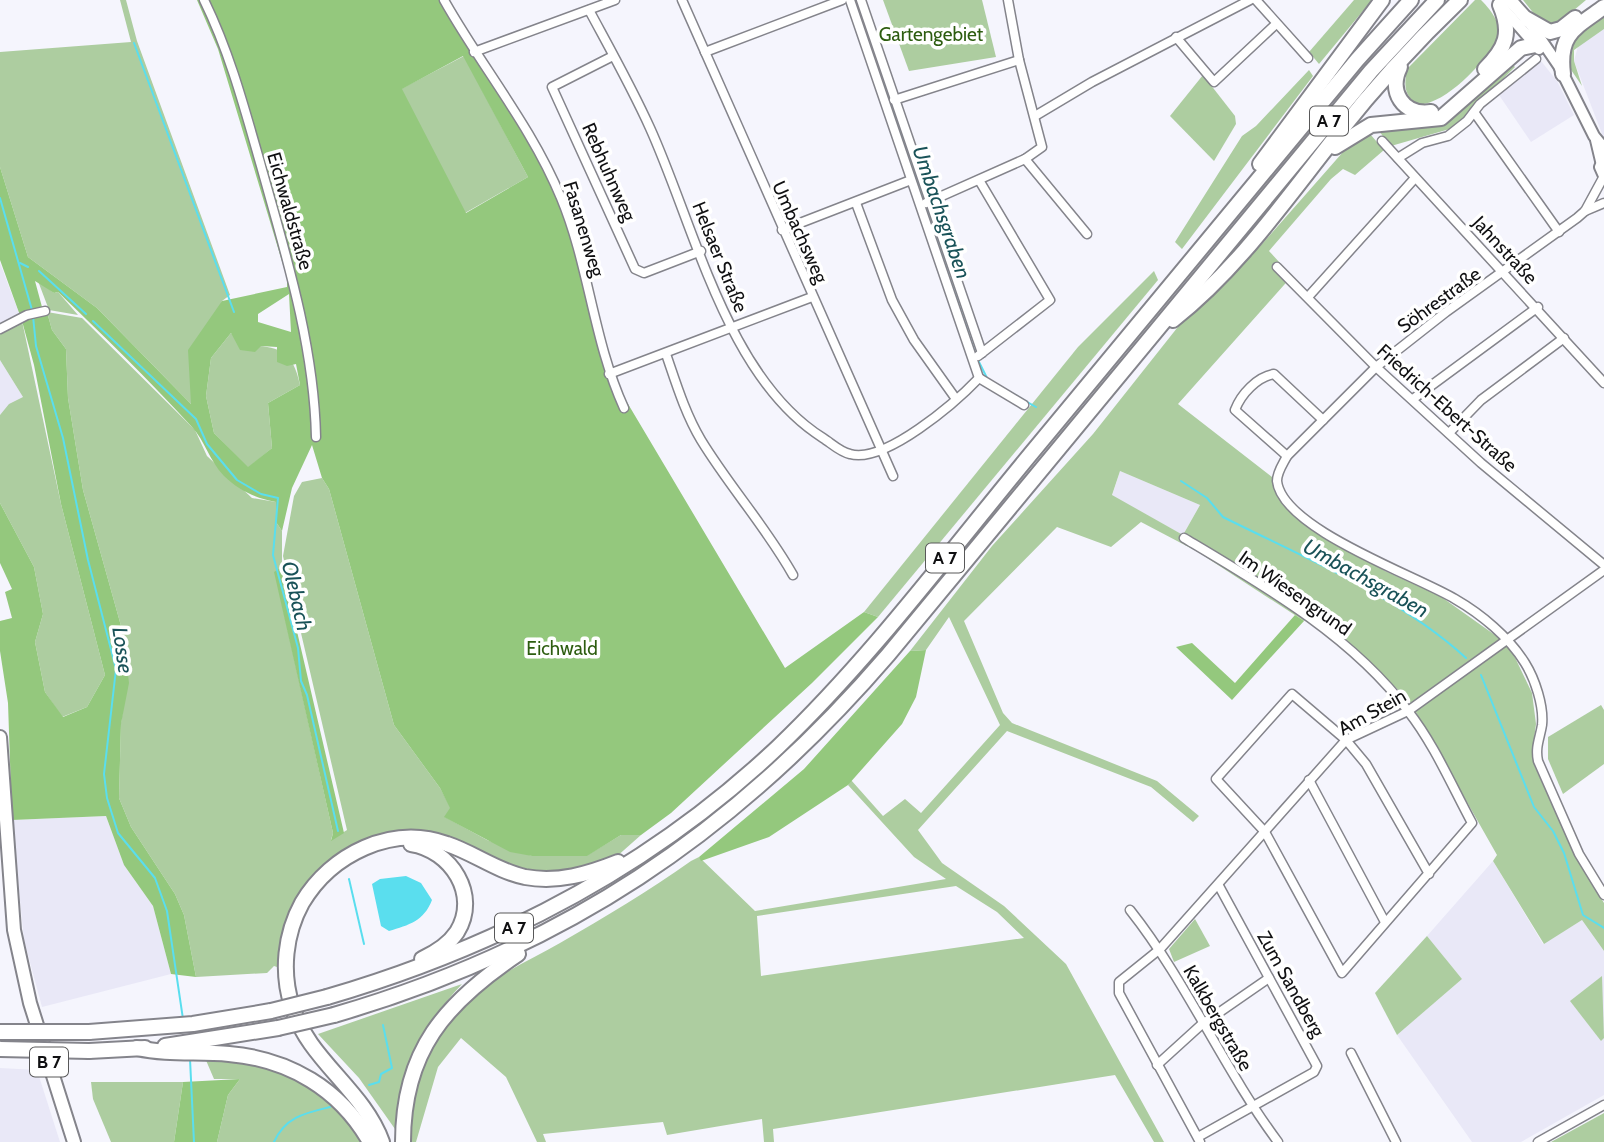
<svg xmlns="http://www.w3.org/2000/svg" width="1604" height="1142" font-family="Cabin,sans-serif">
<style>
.built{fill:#e9e8f7}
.green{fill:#adcda0;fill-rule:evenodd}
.forest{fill:#94c87d;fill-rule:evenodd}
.water{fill:#5adeee}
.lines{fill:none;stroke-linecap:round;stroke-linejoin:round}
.stream{stroke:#5adeee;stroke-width:2}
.street-casing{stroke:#84848b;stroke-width:11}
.secondary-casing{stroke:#84848b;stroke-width:14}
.primary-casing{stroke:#84848b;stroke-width:16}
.highway-casing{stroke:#84848b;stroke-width:18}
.street{stroke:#fff;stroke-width:8}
.secondary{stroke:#fff;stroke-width:10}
.primary{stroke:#fff;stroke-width:12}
.highway{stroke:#fff;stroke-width:14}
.highway-bridge-casing{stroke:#84848b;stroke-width:18;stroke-linecap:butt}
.highway-bridge{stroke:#fff;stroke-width:14}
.labels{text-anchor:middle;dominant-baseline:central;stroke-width:7;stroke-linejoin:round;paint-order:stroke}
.shield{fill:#fff;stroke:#585859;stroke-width:2}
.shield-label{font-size:18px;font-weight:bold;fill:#101012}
.park-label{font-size:19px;fill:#2d5d10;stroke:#fff}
.street-label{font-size:19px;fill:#101012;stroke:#fff}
.water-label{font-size:21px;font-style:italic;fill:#195258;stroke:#fff}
</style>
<rect width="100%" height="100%" fill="#f5f5fd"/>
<g class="built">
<path d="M1604,29V139L1574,61L1578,46Z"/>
<path d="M1541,61L1557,81L1574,115L1531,142L1499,95Z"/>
<path d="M0,263L22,321L0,333Z"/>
<path d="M0,360L23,397L9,405L0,415Z"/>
<path d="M1120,471L1200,505L1183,535L1112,496Z"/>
<path d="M106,816L124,865L153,906L171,974L42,1007L24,940L12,820Z"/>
<path d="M1493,861L1543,944L1582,920L1604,951V1095L1521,1142H1472L1397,1035L1462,979L1427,936Z"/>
<path d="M0,1068L37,1070L60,1142H0Z"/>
</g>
<g class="green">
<path d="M120,0H126L137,41L230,295L222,301L192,405L97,308L28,257L0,167V52L131,42Z"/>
<path d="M883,0H982L996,57L909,71Z"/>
<path d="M1354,0H1372L1319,64L1309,52Z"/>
<path d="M1475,0H1481C1493,12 1502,25 1499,43C1478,65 1450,102 1418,105C1404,95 1404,86 1407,69Z"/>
<path d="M1523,0H1586L1561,21L1550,25L1539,20Z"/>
<path d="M1604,12V29L1574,50V61L1582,86L1565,61L1574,34Z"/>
<path d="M464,56L528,177L465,213L401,89Z"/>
<path d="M1510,62L1515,67L1453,128L1391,146L1378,130L1437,124Z"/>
<path d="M1309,70L1313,76L1182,249L1175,242L1242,136L1256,126Z"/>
<path d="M1203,75L1235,116L1236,124L1214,161L1170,116Z"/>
<path d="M1370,134L1384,150L1355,175L1343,169L1331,179L1269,251L1292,276L1178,404L1272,477L1279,497L1294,516L1385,571L1440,596L1509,645L1532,693L1536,724L1532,755L1535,767L1576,858L1604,903V951L1582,920L1544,944L1493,861L1497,855L1409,700L1331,628L1310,614L1304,621L1198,552L1141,522L1111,547L1057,527L964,621L1003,713L1012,723L1157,781L1199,816L1193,822L1151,787L1007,731L918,830L942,863L1004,906L1066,964L1164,1142H1154L1115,1075L773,1129L774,1142H764L762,1119L667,1135L663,1122L543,1134L546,1142H537L506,1077L461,1038L438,1067L416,1142H409C411,1087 431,1032 474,995C498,974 532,959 560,943C605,917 649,891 691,861L699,857L755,911L946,879L914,857L848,785L851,780L883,816L905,799L921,813L1000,725L949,617L926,650L910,651L992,546L1093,434L1181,323L1262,244L1343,152ZM1120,471L1200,505L1183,535L1112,495ZM956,886L997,912L1024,938L761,976L757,916Z"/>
<path d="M1154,271L1158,280L878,617L864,612L1078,347Z"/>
<path d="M38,281L54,293L58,292L78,315L49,310Z"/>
<path d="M47,312L82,318L195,430L207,456L252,498L276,502V522L282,531V567L275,573L333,833L331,840L347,830L283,556L294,496L302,482L322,478L329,489L394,725L440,788L451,808L445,817L487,840L532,856H586L621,835H641L615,858L600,865L541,875L396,835L317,879L283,969L274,966L267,973L196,977L184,915L175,894L131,827L119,798L121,723L129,669L123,633L83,490L68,398L66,349L52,330Z"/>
<path d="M22,321L61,504L105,675L87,707L62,717L45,692L35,642L43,614L34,567L0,503V415L9,404L23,397L0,360V333Z"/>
<path d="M231,333L240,344C275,347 292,346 300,385L268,403L272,448L248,468L214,433L206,396L211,358Z"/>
<path d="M1601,705L1604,710V764L1563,794L1548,759V737Z"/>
<path d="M1195,919L1210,946L1174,962L1169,949Z"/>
<path d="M1427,936L1462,979L1397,1035L1375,993Z"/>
<path d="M1602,976L1604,1038L1601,1041L1570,1001Z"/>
<path d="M462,984C420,1029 404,1069 395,1129L359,1078L318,1034Z"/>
<path d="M205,1058C226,1061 254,1059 274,1067C309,1080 345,1108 363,1142H217L228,1095L240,1079H214Z"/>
<path d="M91,1082H183L174,1142H111L93,1099Z"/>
<path d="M1604,1113V1142H1551Z"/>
</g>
<g class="forest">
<path d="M197,0H446L563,198L612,377L785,668L864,612L878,617L812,683L671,813L641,835H621L587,856H532L510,852L444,817L450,808L440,788L394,725L329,489L322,478L312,445L292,488L282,531L276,522V502C255,498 240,491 224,476C209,460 205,441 192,427C149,380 103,335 58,292L54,293L35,281L42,307L47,312L52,330L66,349L68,398L83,490L123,633L129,683L121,724L119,798L131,827L175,894L184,915L196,977L171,974L153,906L124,865L106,816L12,820L8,703L0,651V621L12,618L5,592L12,589L0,563V503L34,567L43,614L35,642L45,692L63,717L87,707L105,675L61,504L34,365L22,321L0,260V167L28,257L97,308L191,404L188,350L222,301L287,287V278L218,49ZM463,56L528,177L466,213L402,89ZM289,294L291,332L258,322V314ZM231,333L240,350L255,352L261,346L277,347V362L287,366L296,364L300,385L268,403L272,448L248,467L214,433L206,396L211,358Z"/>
<path d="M282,567L344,833L331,841L333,833L274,572Z"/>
<path d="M1295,615L1304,621L1232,700L1176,647L1192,643L1235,683Z"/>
<path d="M926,650L916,697L902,724L848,785L769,837L701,861L699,857L804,769L910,651Z"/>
<path d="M240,1079L228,1095L217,1142H174L183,1082Z"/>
</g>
<path class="water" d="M406,876L421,883L432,900C424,921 409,925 389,931L381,926L372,884L380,879Z"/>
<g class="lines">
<g class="stream">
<path d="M855,0L858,12"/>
<path d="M134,43L234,312"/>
<path d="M883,83L923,200"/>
<path d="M0,198L32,310"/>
<path d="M925,206L975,353"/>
<path d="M20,263L28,267"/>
<path d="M39,271L86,314"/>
<path d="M33,316L36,346L63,438L88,560L116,669L104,774L107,798L118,833L155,878L167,911L183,1019"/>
<path d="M93,321L196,419L207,444L237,480L261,494L278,498L273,555L298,648L301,681L307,695L338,831"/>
<path d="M977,358L987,378"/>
<path d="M994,383L1036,407"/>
<path d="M1181,481L1207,498L1223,517C1305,558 1398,596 1466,658"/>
<path d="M1481,675L1534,807L1553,831L1564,853L1583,915L1604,928"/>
<path d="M349,879L364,944"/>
<path d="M190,1059L194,1142"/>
<path d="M369,1085L379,1082L381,1074L392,1068L383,1025"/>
<path d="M274,1142C285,1117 305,1113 330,1107"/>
</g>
<g class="street-casing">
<g id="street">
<path d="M204,0C230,53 245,110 261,166C286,255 314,345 316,437"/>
<path d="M444,0C481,66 532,127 561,198C589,265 593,340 624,408"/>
<path d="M682,0L893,476"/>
<path d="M850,0L979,378"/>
<path d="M861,0L982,353"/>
<path d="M1256,0L1308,58"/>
<path d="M589,10C610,49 632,88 650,128C695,227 727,378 823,438C831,443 840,452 850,454C885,464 956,402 979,378"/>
<path d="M1176,37L1214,82L1276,24"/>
<path d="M474,52L615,0"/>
<path d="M705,52L842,0"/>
<path d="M613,56L552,87L635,269L644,273L701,251"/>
<path d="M894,100L1019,60"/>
<path d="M1474,112L1559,232"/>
<path d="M1035,116L1092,82L1250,0"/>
<path d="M1382,141L1604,383"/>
<path d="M1398,158L1422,143L1448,136L1467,121L1480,104L1536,59"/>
<path d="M1025,159L1087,234"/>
<path d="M1604,176L1585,211L1577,218L1446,312L1376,367L1287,456C1283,464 1277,472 1277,481C1282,529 1417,576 1455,599C1481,614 1509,637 1525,663C1535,679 1544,706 1542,725C1540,738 1535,747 1538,761L1579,854L1604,895"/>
<path d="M856,203L892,300L914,340L956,399"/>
<path d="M926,203L1025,159L1042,147L1019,60L1008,0"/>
<path d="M1585,211L1604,203"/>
<path d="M782,230L911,180"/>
<path d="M1277,267L1376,367L1481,463L1604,565"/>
<path d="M1308,297L1415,178"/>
<path d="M0,329L27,315L45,311"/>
<path d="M666,354C676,383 685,413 701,440C729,486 766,527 793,575"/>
<path d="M978,356L1050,300L979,180"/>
<path d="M609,374L812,297"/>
<path d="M979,378L1024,405"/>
<path d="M1413,399L1538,307"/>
<path d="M1449,433L1481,400L1564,338"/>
<path d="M1287,456L1235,410C1241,394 1257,377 1274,374L1323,420"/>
<path d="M1184,538C1263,585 1352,636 1408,711C1434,744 1452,786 1472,823L1342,973L1265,832L1216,779L1292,694L1346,740L1366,764L1429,874"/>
<path d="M1309,780L1385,922"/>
<path d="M1130,910C1187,982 1223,1068 1278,1142"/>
<path d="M1351,1053L1396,1142"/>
<path d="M1157,1065L1201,1025L1269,978"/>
<path d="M1198,1137L1314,1072L1317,1066L1219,886"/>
<path d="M1200,1142L1119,993V982L1160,949L1346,740L1408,711L1604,570"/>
<path d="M1538,1142L1604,1105"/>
</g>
</g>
<g class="secondary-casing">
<g id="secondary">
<path d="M1503,8L1539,49"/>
<path d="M1529,22L1559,66L1594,136L1604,148"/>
<path d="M1596,140L1601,161"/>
<path d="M1604,158L1600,167L1604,176"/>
</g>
</g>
<g class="primary-casing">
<g id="primary">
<path d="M1510,0L1527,19"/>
<path d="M0,737L14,930L30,1003L74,1142"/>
</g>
</g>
<g class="highway-casing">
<g id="highway">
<path d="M1527,19L1550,32L1561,29L1575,18"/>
<path d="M1400,67C1388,91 1403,116 1431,112"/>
<path d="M1485,69C1506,48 1512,33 1500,5"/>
<path d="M1563,74C1558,34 1575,28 1604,7"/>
<path d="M1335,147L1371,125L1441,118L1521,48L1536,45"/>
<path d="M1260,164L1382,0"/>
<path d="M1173,320C1238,269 1286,199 1337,135C1374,88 1416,42 1460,0"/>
<path d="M411,844C451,850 480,895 457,932C449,944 435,953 422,959"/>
<path d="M327,997C495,948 650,868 778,747C872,657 951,550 1034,450C1142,320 1249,189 1357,60L1411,0"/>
<path d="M334,1015C562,949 734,834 888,655L1371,71L1437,0"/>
<path d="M89,1032L193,1024L271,1011"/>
<path d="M165,1046L278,1028"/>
<path d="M137,1048C168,1055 198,1051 229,1054C289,1059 340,1089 370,1142"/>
<path d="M89,1051L145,1048"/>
<path d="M382,1142C363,1089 308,1060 292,1006C281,972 285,934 302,903C331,854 392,824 447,844C474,853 497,871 525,877C558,883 588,874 618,862"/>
<path d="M403,1142C403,1051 445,1003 518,954"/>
</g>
</g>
<use href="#street" class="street"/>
<use href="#secondary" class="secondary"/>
<use href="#primary" class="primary"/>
<use href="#highway" class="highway"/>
<g class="highway-bridge-casing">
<g id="highway-bridge">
<path d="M271,1011L327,997"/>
<path d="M278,1028L334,1015"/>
<path d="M0,1032H89"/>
<path d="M0,1049L89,1051"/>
</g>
</g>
<use href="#highway-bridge" class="highway-bridge"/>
</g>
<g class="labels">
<g class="shield">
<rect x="1310" y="106.5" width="38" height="29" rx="5"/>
<rect x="926" y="543.5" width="38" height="29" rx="5"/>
<rect x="495" y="913.5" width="38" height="29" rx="5"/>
<rect x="30" y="1047.5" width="38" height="29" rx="5"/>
</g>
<g class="shield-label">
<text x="1329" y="121">A 7</text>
<text x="945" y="558">A 7</text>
<text x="514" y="928">A 7</text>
<text x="49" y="1062">B 7</text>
</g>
<g class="park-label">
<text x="931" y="34">Gartengebiet</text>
<text x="562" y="648">Eichwald</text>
</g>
<g class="street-label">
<text transform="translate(609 172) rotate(66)">Rebhuhnweg</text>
<text transform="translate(290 211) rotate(74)">Eichwaldstraße</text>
<text transform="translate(584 229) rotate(73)">Fasanenweg</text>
<text transform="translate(800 232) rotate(66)">Umbachsweg</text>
<text transform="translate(1505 250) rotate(47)">Jahnstraße</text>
<text transform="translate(720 257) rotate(68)">Helsaer Straße</text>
<text transform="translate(1439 300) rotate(-36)">Söhrestraße</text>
<text transform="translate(1447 408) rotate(42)">Friedrich-Ebert-Straße</text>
<text transform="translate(1295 593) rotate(35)">Im Wiesengrund</text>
<text transform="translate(1372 712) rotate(-29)">Am Stein</text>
<text transform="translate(1291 984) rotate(61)">Zum Sandberg</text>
<text transform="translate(1218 1018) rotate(60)">Kalkbergstraße</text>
</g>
<g class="water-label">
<text transform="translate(942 212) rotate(71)">Umbachsgraben</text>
<text transform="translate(1366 578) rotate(29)">Umbachsgraben</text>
<text transform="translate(297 596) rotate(77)">Olebach</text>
<text transform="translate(123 650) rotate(82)">Losse</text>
</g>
</g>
</svg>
